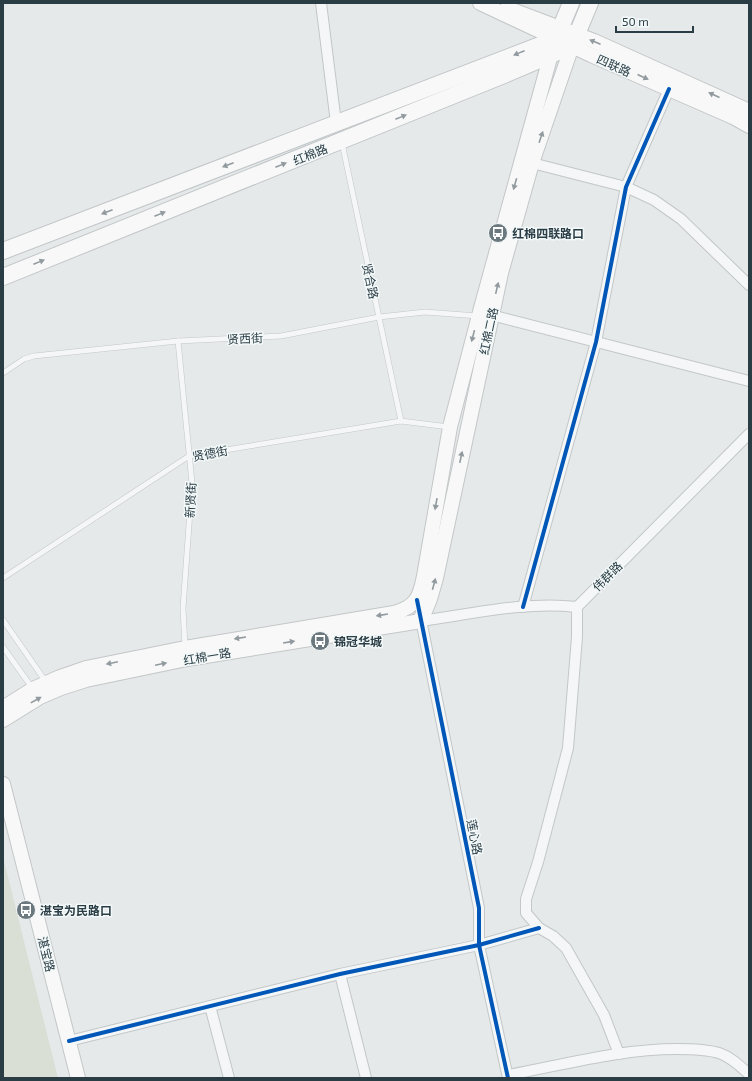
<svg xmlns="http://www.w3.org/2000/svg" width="752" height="1081" font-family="'Exo 2','Noto Sans SC',sans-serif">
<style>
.green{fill:#d9dfd5}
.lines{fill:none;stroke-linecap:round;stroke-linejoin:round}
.lane-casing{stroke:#c3c7c8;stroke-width:6}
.street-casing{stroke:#c3c7c8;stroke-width:12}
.secondary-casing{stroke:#c3c7c8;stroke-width:16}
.primary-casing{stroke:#c1c6c8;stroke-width:18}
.lane{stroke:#f4f6f7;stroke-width:5}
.street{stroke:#f4f6f7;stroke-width:10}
.secondary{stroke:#f8f8f8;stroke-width:14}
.primary{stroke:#f8f8f8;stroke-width:16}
.cycleway-casing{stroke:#f3f8f9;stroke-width:6}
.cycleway{stroke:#0057b8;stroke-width:4}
.oneway{fill:#919a9e}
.labels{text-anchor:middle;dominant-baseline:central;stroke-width:3;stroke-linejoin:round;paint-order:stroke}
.street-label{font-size:12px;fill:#2a3d45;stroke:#f3f8f9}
.poi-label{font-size:12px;font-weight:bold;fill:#2a3d45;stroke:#f3f8f9;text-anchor:start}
</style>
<rect width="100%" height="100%" fill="#e5e9ea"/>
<path class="green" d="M3,857L58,1078H3Z"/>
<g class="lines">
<g class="lane-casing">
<g id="lane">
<path d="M342,143L401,421"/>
<path d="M178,341L192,483L183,608L185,647"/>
<path d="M3,373L24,359L34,356L178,341L281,336L379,317L425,312L478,316"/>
<path d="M3,578L189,456L401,421L449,427"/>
<path d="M3,620L46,682"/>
<path d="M3,647L33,689"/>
</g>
</g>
<g class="street-casing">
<g id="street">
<path d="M321,3L336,123"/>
<path d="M532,163L626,187L654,200L681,219L749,285"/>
<path d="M491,315L749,381"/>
<path d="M523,607L596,342L626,187L669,89"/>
<path d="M577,607V637L568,748L538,862L526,899V913L539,928L553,936L566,948L604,1015L619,1054"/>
<path d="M420,615L479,908V945L508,1078"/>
<path d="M421,621C472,614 526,601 577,607L749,434"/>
<path d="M340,974L366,1078"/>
<path d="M210,1006L229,1078"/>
<path d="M69,1041L340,974L479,945L539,928"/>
<path d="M508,1075C563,1065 620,1049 677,1049C691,1049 705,1049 719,1053C731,1057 740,1066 749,1074"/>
</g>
</g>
<g class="secondary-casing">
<g id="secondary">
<path d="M480,3L591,55L733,117L749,126"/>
<path d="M507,8L594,41L749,111"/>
<path d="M3,708L33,689L60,677L86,668L185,648L394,613C416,607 420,597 424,576L450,427L481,308L553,47"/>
<path d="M3,720L40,697L61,688L86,680L187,659L421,621L430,599L436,578L501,273L532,163L572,46"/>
<path d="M3,784L78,1078"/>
</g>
</g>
<g class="primary-casing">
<g id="primary">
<path d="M3,251L556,39L571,3"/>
<path d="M3,277L504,75L572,46L590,3"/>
</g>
</g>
<use href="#lane" class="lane"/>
<use href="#street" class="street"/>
<use href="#secondary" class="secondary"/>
<use href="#primary" class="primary"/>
<g class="cycleway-casing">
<g id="cycleway">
<path d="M417,600L479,908V945L508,1078"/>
<path d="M523,607L596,342L626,187L669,89"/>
<path d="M69,1041L340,974L479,945L539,928"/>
</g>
</g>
<use href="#cycleway" class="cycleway"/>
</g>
<defs><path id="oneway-solid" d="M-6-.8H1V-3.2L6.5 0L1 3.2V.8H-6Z"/></defs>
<g class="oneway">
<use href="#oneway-solid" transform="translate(595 42) rotate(-157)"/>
<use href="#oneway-solid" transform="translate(519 53) rotate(158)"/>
<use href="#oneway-solid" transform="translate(643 77) rotate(24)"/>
<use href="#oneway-solid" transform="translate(714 95) rotate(-156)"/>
<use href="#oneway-solid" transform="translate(401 117) rotate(-22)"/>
<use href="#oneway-solid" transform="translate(541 137) rotate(-71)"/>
<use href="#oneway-solid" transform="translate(228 165) rotate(159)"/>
<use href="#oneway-solid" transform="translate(281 165) rotate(-22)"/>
<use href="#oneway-solid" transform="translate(515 184) rotate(106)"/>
<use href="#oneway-solid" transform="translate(107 212) rotate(159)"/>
<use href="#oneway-solid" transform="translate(160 214) rotate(-22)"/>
<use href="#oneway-solid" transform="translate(39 262) rotate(-22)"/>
<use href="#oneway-solid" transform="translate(497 288) rotate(-77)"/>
<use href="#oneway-solid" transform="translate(473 336) rotate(104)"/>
<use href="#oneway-solid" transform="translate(461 457) rotate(-78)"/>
<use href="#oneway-solid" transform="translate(436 504) rotate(100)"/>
<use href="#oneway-solid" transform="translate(434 584) rotate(-75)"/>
<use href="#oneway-solid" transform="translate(382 615) rotate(171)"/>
<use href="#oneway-solid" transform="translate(240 638) rotate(171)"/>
<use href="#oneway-solid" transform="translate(289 642) rotate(-9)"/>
<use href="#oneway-solid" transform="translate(112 663) rotate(168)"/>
<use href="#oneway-solid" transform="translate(161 664) rotate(-12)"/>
<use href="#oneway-solid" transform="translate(36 700) rotate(-29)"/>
</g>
<defs>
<g id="bus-disc" transform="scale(1)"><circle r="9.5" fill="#6b797f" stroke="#f3f8f9"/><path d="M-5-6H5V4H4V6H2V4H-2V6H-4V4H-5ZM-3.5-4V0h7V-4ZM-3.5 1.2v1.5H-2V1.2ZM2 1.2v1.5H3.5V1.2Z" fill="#fff"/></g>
</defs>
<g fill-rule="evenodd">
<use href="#bus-disc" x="498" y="233"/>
<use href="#bus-disc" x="320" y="641"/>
<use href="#bus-disc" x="26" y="910"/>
</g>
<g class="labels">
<g class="street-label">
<text transform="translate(614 65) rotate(24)">四联路</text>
<text transform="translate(310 154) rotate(-22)">红棉路</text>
<text transform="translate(371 281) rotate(78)">贤合路</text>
<text transform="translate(488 331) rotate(-78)">红棉二路</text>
<text transform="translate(245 338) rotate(-3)">贤西街</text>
<text transform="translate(210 453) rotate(-11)">贤德街</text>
<text transform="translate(190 500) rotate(-87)">新贤街</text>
<text transform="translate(607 576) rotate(-45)">伟群路</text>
<text transform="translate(207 656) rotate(-10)">红棉一路</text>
<text transform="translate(475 837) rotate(79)">莲心路</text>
<text transform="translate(47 954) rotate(76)">湛宝路</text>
</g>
<g class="poi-label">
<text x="512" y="233">红棉四联路口</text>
<text x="334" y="641">锦冠华城</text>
<text x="40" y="910">湛宝为民路口</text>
</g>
</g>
<rect width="752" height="1081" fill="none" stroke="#2a3d45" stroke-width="8"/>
<path d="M616 26v6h77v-6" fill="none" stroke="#2a3d45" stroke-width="2"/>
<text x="622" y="26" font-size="12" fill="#2a3d45" stroke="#f3f8f9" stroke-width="3" paint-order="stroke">50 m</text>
</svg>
